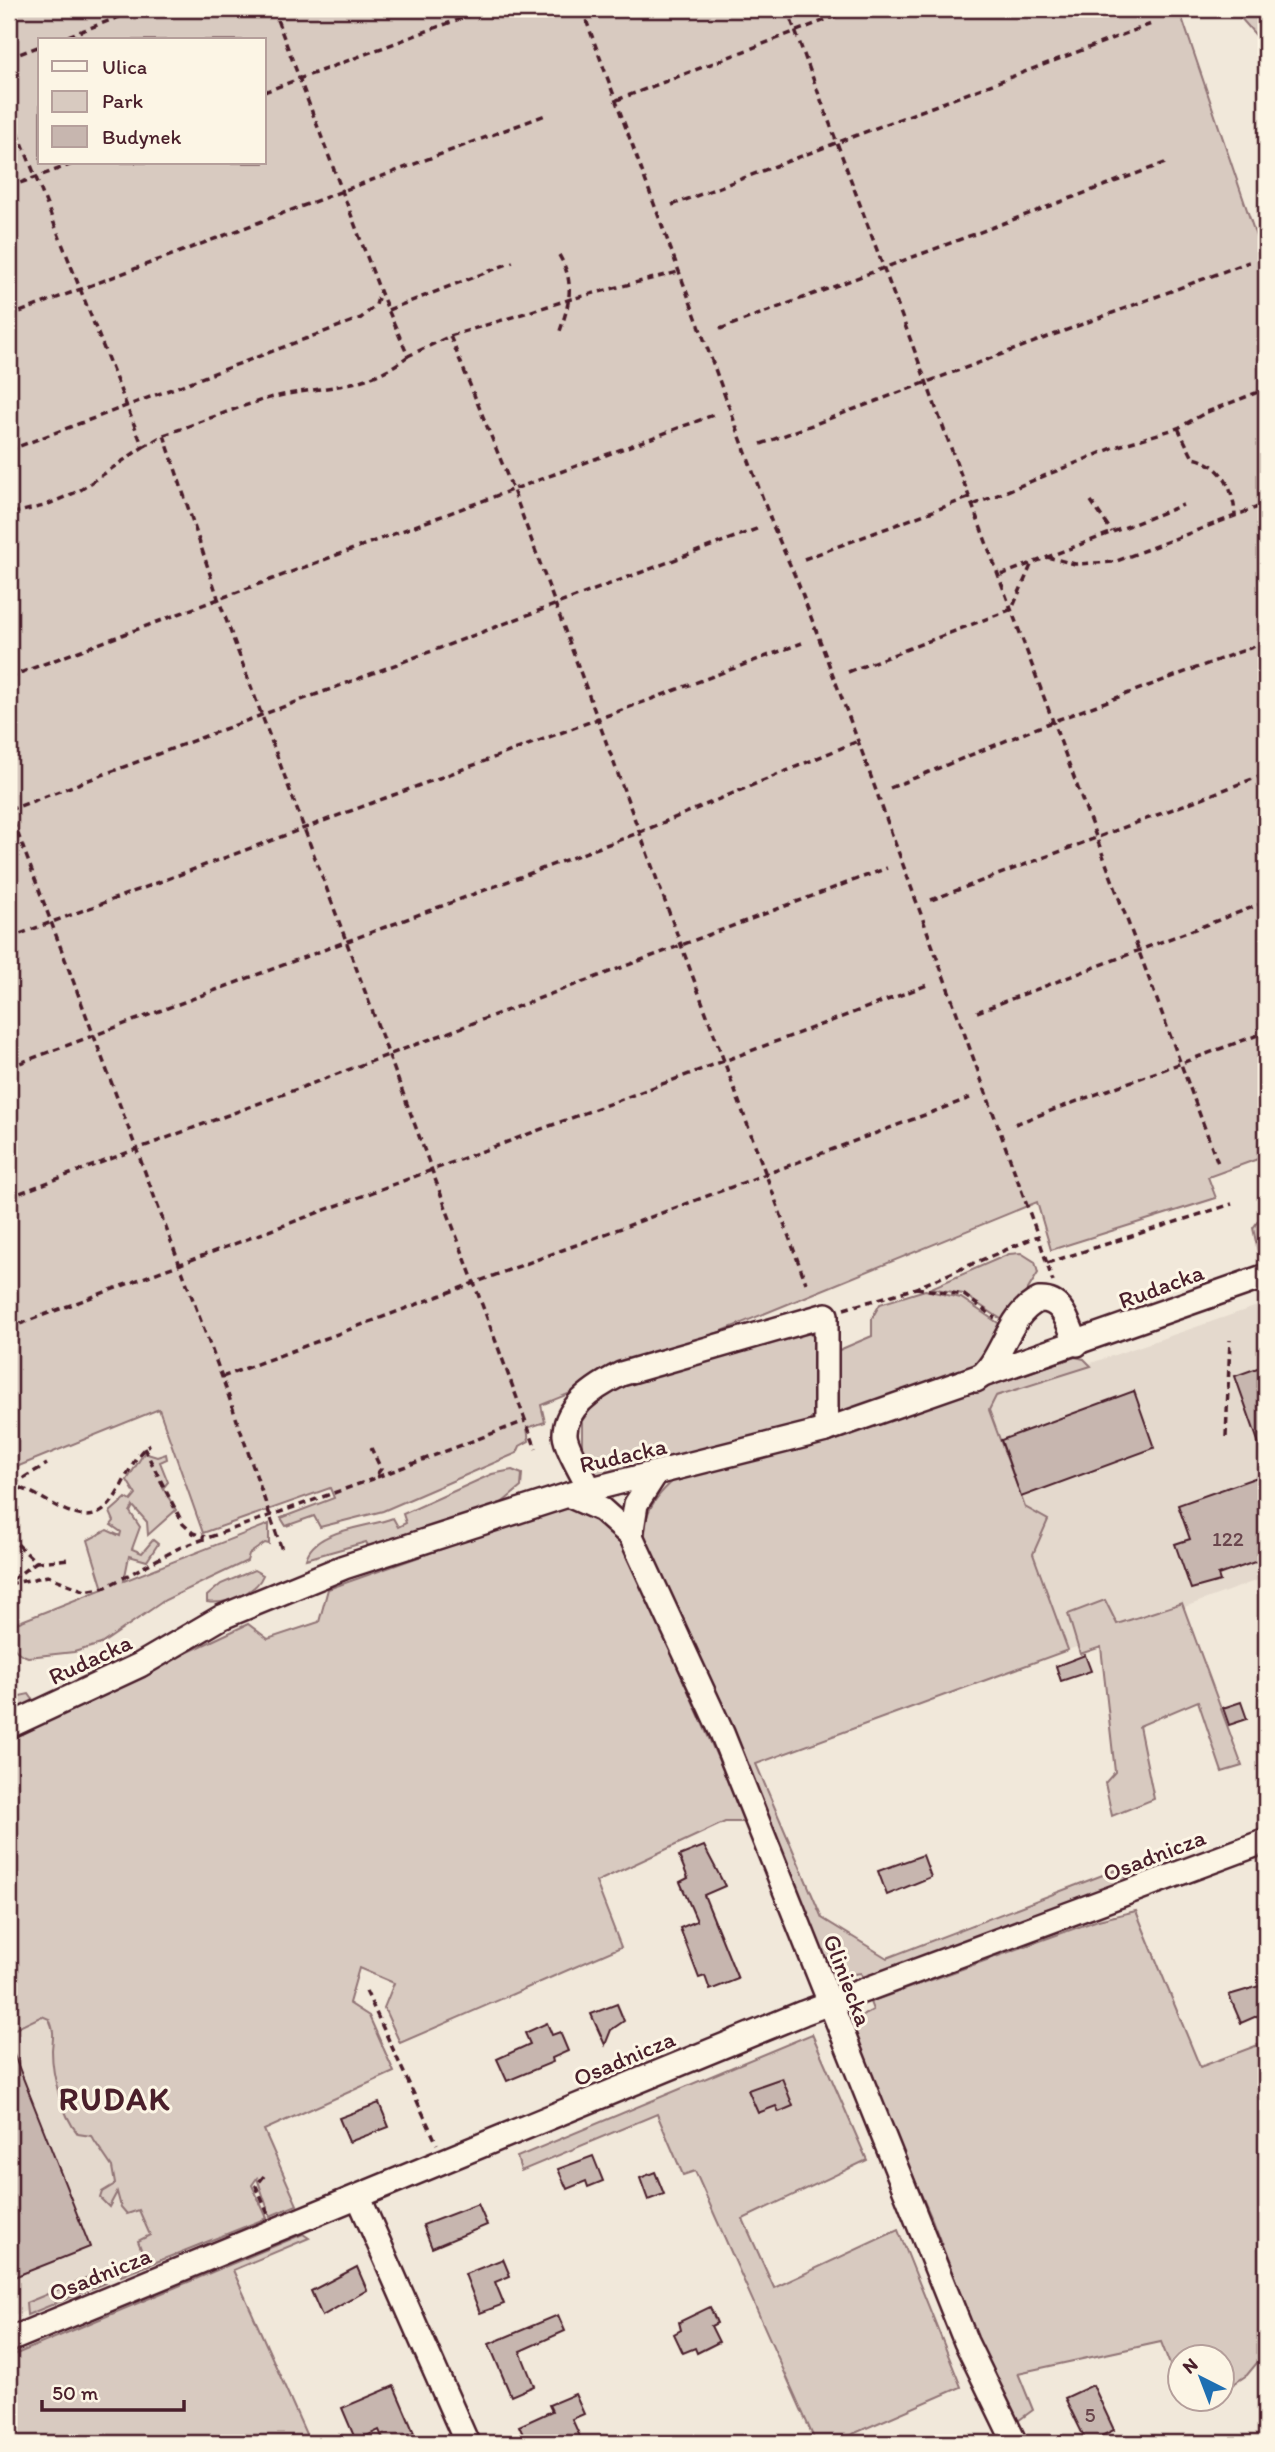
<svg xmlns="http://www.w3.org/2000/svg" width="1275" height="2452" font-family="Itim,sans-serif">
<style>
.built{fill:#e4d9cd}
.green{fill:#d8cac0;stroke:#917476;stroke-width:2;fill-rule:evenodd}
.building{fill:#c7b6af;stroke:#4a1f2b;stroke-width:2}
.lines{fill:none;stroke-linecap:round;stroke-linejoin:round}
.minor-casing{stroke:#4a1f2b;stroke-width:28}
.path{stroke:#4a1f2b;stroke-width:3.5;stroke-dasharray:7 5;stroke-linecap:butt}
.minor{stroke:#fcf5e5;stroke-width:23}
.labels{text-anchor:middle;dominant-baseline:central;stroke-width:6;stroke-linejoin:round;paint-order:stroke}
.number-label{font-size:21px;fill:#69454c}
.street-label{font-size:24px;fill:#4a1f2b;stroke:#fcf5e5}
.district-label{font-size:32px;font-weight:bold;letter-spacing:2px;fill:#4a1f2b;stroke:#fcf5e5}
</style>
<rect width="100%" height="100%" fill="#f1e8da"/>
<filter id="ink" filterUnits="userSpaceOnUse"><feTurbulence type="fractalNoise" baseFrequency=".0143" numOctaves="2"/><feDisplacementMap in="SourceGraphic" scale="14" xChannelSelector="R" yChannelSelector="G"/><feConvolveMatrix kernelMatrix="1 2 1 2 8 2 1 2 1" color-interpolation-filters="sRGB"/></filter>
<g filter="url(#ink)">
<g class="built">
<path d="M1266,1303V1577L1068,1650L1033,1554L1025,1507L989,1410L995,1396Z"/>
<path d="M65,2005L164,2253L9,2318V2032Z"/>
</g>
<g class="green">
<path d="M9,9H1179L1266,266V1156L1208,1177L1216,1198L1051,1250L1037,1202L541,1405L545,1422L527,1428L529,1441L520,1446L517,1453L383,1511L320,1527L314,1516L286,1526L281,1518L334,1498L330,1488L203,1533L159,1409L9,1470ZM40,40H264V163H40Z"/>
<path d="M1233,9H1266V47Z"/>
<path d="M1266,1210V1266L1260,1261L1253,1228Z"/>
<path d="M1021,1253L1035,1262L1038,1273L1007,1323L963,1294L931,1288L1009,1254Z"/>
<path d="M925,1290L961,1298L1004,1327L979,1366L841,1416L836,1411L837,1351L872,1336V1318L880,1304Z"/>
<path d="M805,1331L814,1337L821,1348L816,1414L807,1423L595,1481L582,1466V1421L604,1390Z"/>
<path d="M1075,1357L1084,1359L1091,1366L996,1396L989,1410L1025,1507L1048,1520L1033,1554L1068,1650L756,1764L822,1918L887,1958L1126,1866L1125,1888L863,1978L861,1973L839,1976L826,1962L821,1964L647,1556C641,1520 647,1504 674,1480L824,1442Z"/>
<path d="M144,1453L157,1457L166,1454L167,1459L160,1462L168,1482L163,1488L176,1510L148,1535L147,1522L133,1506L130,1512L140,1527L132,1549L142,1553L153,1540L158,1544L147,1561L129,1556L124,1581L269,1524V1544L265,1543L249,1554L247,1561L165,1600L101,1644L74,1652L28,1657C12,1652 9,1642 9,1626L103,1589L88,1540L107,1530L120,1536L121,1532L111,1525L114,1521L110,1512L126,1498L131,1501L136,1495L127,1480Z"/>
<path d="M512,1470L522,1474L521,1487L498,1506L370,1549L366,1542L306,1559C314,1529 367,1528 393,1518L398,1527L406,1523L403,1514L492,1474Z"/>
<path d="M560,1507C587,1508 600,1520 620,1537L746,1822H725L596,1882L621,1947L400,2043L384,2008L394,1983L359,1968L349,2003L369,2016L394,2072L264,2130L297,2205L270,2216L257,2178L252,2185L267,2218L121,2276L119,2264L143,2254L138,2241L150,2235L139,2210L127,2214L121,2207L117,2192L109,2207L100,2198L102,2192L115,2184L112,2167L91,2136L78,2134C62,2114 52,2077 52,2050C53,2036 55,2032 49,2019L42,2016L9,2032V1736L248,1624L268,1639L319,1622L328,1589Z"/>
<path d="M254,1570L263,1575C256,1593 226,1605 207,1602V1596L221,1584Z"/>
<path d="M1105,1600L1117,1624L1182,1603L1242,1766L1222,1772L1198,1701L1139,1726L1154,1799L1112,1816L1105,1783L1115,1772L1101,1647L1080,1654L1068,1614Z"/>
<path d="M9,1680L17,1682L15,1692L20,1696L29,1694L36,1704L9,1718Z"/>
<path d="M1136,1911L1200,2067L1266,2042V2352L1247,2375L1223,2391L1222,2358H1180V2390L1161,2342L1018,2373L1033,2410L1011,2426L931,2217L850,2032L859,2027L862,2016L873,2010L870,2002L1098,1920Z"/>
<path d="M812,2034L867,2160L743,2219L774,2288L898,2230L961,2387L832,2443H816L695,2171L683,2175L657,2114L521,2171L517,2157Z"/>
<path d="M303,2234L309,2238L233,2270L310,2443H9V2357Z"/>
<path d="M98,2273L105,2283L27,2315L26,2303Z"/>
</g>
<g class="building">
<path d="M1266,1365V1457L1264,1458L1235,1376Z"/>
<path d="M1134,1391L1154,1448L1021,1497L1001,1440Z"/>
<path d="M1266,1474V1558L1218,1575L1220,1581L1191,1589L1175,1544L1190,1539L1178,1505Z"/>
<path d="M1085,1655L1091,1671L1061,1681L1056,1666Z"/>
<path d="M1241,1702L1247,1719L1229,1725L1223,1708Z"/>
<path d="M704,1846L725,1886L704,1895L738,1979L710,1990L705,1976L699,1978L680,1928L697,1921L680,1882L688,1878L679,1856Z"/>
<path d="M923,1855L931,1877L887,1895L878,1871Z"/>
<path d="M1266,1984V2012L1241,2023L1229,1995Z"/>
<path d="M617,2004L624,2021L611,2030L605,2045L591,2014Z"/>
<path d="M547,2023L552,2035L560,2032L568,2051L552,2058L553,2062L507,2081L497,2059L530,2044L525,2033Z"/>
<path d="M10,2045L90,2247L9,2279V2046Z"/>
<path d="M782,2078L793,2106L779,2112L776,2106L758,2113L748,2090Z"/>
<path d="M379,2103L389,2127L349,2142L339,2118Z"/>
<path d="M593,2156L603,2181L588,2187L586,2181L567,2189L558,2169Z"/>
<path d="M655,2172L664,2194L648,2200L640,2178Z"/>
<path d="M478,2204L487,2225L432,2248L423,2225Z"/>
<path d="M503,2259L510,2276L495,2282L504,2304L480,2313L465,2274Z"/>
<path d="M357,2267L367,2290L322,2316L311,2291Z"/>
<path d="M710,2307L717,2323L711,2326L719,2342L697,2353L695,2348L683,2353L674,2334L681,2330L679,2322Z"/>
<path d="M558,2315L565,2331L520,2351L534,2386L511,2396L489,2344Z"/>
<path d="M1093,2385L1114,2430L1087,2443L1065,2398Z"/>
<path d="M394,2386L414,2433L390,2443H385L379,2430L356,2441L342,2408Z"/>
<path d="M575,2394L584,2414L572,2419L583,2443H527L519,2426L552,2411L549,2405Z"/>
</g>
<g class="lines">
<g class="minor-casing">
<g id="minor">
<path d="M976,1380C1004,1361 1006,1315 1039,1300C1064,1298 1068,1325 1077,1344"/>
<path d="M590,1490C584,1477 566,1448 565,1435C564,1406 599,1385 621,1374L826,1315V1430"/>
<path d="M568,1495L602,1510L631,1536L722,1733L966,2342L1015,2443"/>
<path d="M631,1536L636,1504L656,1473"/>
<path d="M9,1726L140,1665L222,1617L344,1567L568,1495L826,1430L1266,1276"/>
<path d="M359,2198L467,2443"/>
<path d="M9,2340L803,2013L1266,1841"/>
</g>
</g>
<g class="path">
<path d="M273,9L380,291"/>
<path d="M582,9L773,526L798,583L858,741L1038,1236"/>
<path d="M787,9L1219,1166"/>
<path d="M57,40L141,9"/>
<path d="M9,58L40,46"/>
<path d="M264,92L486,9"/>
<path d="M617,100L854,9"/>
<path d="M9,110L143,447L79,491L44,506L9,514"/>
<path d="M9,187L75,163"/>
<path d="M672,205L1154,23"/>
<path d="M559,255C576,284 569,304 559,334"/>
<path d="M388,310L513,262"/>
<path d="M9,316L548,114"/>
<path d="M720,329L1165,163"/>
<path d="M450,336L513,490L806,1283"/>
<path d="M1178,428L1193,458C1221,463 1234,488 1235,516"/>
<path d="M164,435C198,423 232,409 266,399C318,385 363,392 408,356"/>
<path d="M761,444L1249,262"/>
<path d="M143,447L164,435L218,598L536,1449"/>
<path d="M9,450L361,318L376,305L380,291L408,356L450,336L571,299L678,272"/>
<path d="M1091,501L1112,532"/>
<path d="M973,505L1115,447L1178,428L1207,412L1266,389"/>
<path d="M1047,557L1075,564L1114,562L1266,504"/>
<path d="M804,559L968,498"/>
<path d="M1001,575L1183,505"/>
<path d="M848,672L1012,609L1032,563"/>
<path d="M9,677L716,414"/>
<path d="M890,788L1054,721L1266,642"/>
<path d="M9,810L759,528"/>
<path d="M9,810L222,1377L282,1550"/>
<path d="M931,900L1266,774"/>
<path d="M9,938L802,643"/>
<path d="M977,1012L1266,902"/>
<path d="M9,1067L638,833L858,741"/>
<path d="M1015,1124L1266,1032"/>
<path d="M9,1197L887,868"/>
<path d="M1047,1263L1232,1204"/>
<path d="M916,1288L964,1295L995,1318"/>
<path d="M844,1309L916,1288L1038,1236L1053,1282"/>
<path d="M9,1328L930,984"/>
<path d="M222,1377L970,1098"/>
<path d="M1226,1437L1230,1340"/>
<path d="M144,1448L183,1524L193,1533L205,1537"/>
<path d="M377,1477L525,1421"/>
<path d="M13,1484L47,1464"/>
<path d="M9,1485C34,1489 54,1509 79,1515C120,1524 122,1462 150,1444"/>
<path d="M9,1536L36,1562L9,1582"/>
<path d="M36,1562L71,1559"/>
<path d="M9,1584L48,1576L85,1591L106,1587L179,1548L373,1479L381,1469L371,1448"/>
<path d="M366,1991L437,2144"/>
<path d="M264,2176L256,2186L268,2214"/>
</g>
<use href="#minor" class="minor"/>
</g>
</g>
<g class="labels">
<g class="number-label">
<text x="1228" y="1538">122</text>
<text x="1090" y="2414">5</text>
</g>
<g class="street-label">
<text transform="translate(1161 1286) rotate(-20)">Rudacka</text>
<text transform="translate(623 1455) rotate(-13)">Rudacka</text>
<text transform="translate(90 1659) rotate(-25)">Rudacka</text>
<text transform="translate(1154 1855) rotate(-21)">Osadnicza</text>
<text transform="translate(848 1980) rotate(69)">Gliniecka</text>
<text transform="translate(624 2058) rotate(-23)">Osadnicza</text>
<text transform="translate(100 2274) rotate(-22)">Osadnicza</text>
</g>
<g class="district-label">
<text x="115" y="2099">RUDAK</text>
</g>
</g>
<rect width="1275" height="2452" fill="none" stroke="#fcf5e5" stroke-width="35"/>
<rect x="18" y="18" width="1240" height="2417" fill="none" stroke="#4a1f2b" stroke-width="2.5" filter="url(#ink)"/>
<rect x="38" y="38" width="228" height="126" fill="#fcf5e5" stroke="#b59f9b" stroke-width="2"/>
<rect x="52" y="61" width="35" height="10" fill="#fcf5e5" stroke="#b59f9b" stroke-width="2"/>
<text x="102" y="74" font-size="21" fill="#4a1f2b">Ulica</text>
<rect x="52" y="91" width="35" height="21" fill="#d8cac0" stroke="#b59f9b" stroke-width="2"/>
<text x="102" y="108" font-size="21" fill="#4a1f2b">Park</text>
<rect x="52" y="126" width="35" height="21" fill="#c7b6af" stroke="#b59f9b" stroke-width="2"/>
<text x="102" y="144" font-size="21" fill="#4a1f2b">Budynek</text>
<g transform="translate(1201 2378) rotate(318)"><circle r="33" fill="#fcf5e5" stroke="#b59f9b" stroke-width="2"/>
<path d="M0-5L12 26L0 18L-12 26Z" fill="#1f6fb2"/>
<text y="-10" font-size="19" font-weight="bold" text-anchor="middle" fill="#4a1f2b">N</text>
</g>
<path d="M42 2400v10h142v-10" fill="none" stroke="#4a1f2b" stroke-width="3.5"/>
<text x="52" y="2400" font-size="21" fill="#4a1f2b" stroke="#fcf5e5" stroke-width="5" paint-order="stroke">50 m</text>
</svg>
